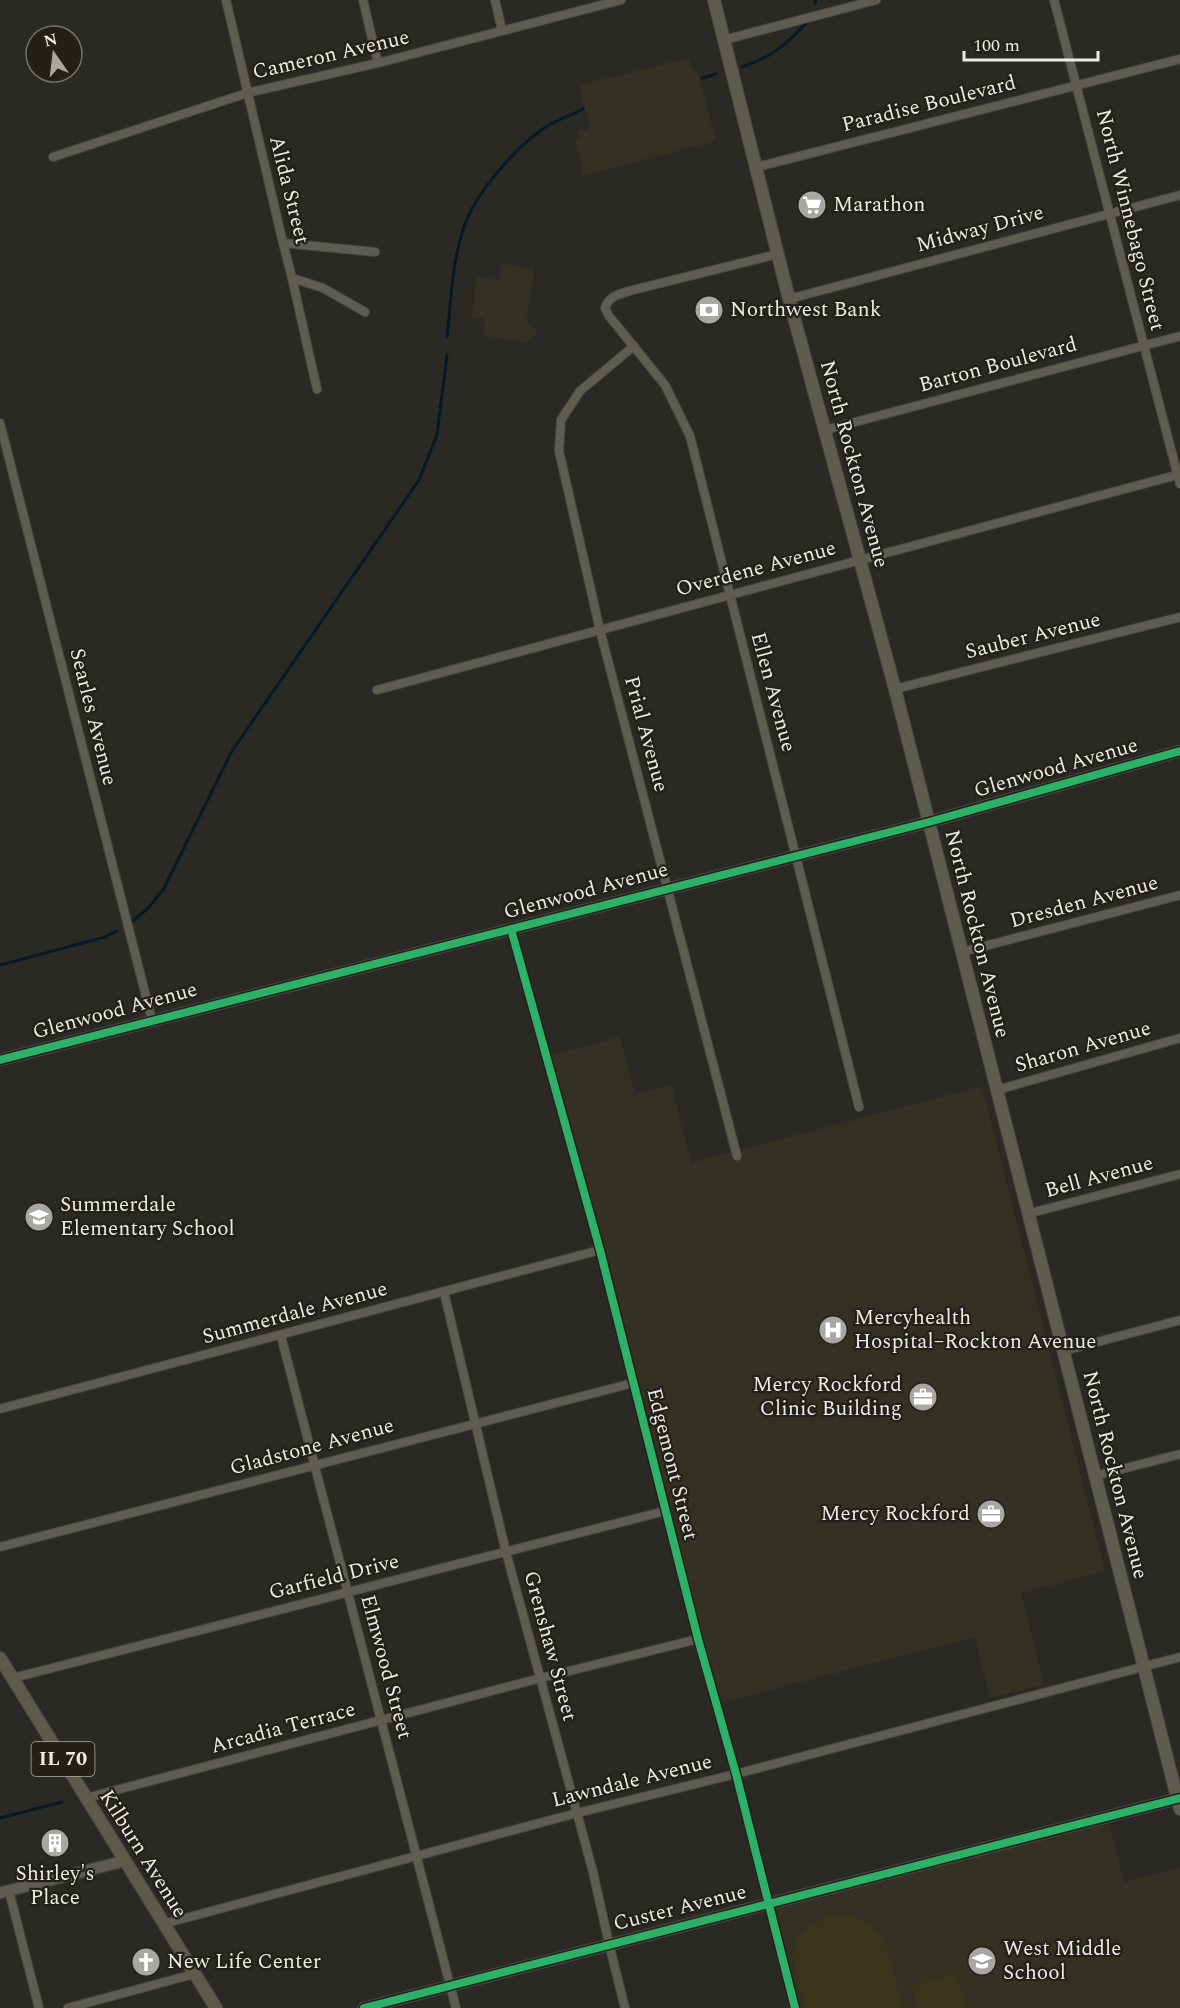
<svg xmlns="http://www.w3.org/2000/svg" width="1180" height="2008" font-family="Spectral,serif">
<style>
.built{fill:#343023}
.green{fill:#3a341b}
.lines{fill:none;stroke-linecap:round;stroke-linejoin:round}
.stream{stroke:#051926;stroke-width:3}
.minor-casing{stroke:#484744;stroke-width:10}
.tertiary-casing{stroke:#484744;stroke-width:13}
.secondary-casing{stroke:#484744;stroke-width:14}
.primary-casing{stroke:#484744;stroke-width:14}
.minor{stroke:#5f5d52;stroke-width:8}
.tertiary{stroke:#5f5d52;stroke-width:10}
.secondary{stroke:#5e5c4f;stroke-width:12}
.primary{stroke:#5d5a4b;stroke-width:12}
.cycleway-casing{stroke:#222018;stroke-width:11}
.cycleway{stroke:#2db169;stroke-width:8}
.labels{text-anchor:middle;dominant-baseline:central;stroke-width:4.5;stroke-linejoin:round;paint-order:stroke}
.shield{fill:#222018;stroke:#afaea8;stroke-width:1.5}
.shield-label{font-size:20px;font-weight:bold;fill:#ecebe6}
.street-label{font-size:21px;fill:#ecebe6;stroke:#222018}
.poi-label{font-size:21px;fill:#ecebe6;stroke:#222018;text-anchor:start}
</style>
<rect width="100%" height="100%" fill="#2a2924"/>
<g class="built">
<path d="M689,58L692,70H694L695,73H698L716,141L584,175L575,141L579,139L577,132L590,128L579,85Z"/>
<path d="M501,264L534,268L527,319L538,334L527,342L483,336L485,319L472,317L477,277L499,280Z"/>
<path d="M620,1037L635,1094L671,1085L691,1163L982,1086L1105,1571L1021,1593L1044,1685L990,1698L975,1637L719,1703L586,1186L551,1055Z"/>
<path d="M1108,1819L1124,1882L1180,1868V2008H796L772,1909L775,1906Z"/>
</g>
<g class="green">
<path d="M839,1915C892,1917 892,1967 902,2008H805C801,1992 793,1973 793,1956C794,1932 818,1917 839,1915Z"/>
<path d="M956,1973L965,2008H917L911,1985Z"/>
</g>
<g class="lines">
<g class="stream">
<path d="M815,3L816,0"/>
<path d="M742,67C769,58 787,45 806,23"/>
<path d="M702,78L716,74"/>
<path d="M447,337C451,301 452,262 464,227C475,193 518,144 549,125C559,119 572,115 583,109"/>
<path d="M133,921L148,908L163,890L232,751L419,480L437,435L447,355"/>
<path d="M0,965L105,937L117,931"/>
<path d="M0,1818L62,1802"/>
</g>
<g class="minor-casing">
<g id="minor">
<path d="M226,0L283,243L292,278L317,389"/>
<path d="M363,0L378,63"/>
<path d="M495,0L502,30"/>
<path d="M1054,0L1180,484"/>
<path d="M724,40L876,0"/>
<path d="M53,157L247,93L378,63L621,0"/>
<path d="M757,167L1180,59"/>
<path d="M283,243L375,252"/>
<path d="M778,254L633,290C621,294 609,295 605,308L609,316L665,385L690,436L859,1107"/>
<path d="M292,278L323,288L365,312"/>
<path d="M789,299L1180,195"/>
<path d="M634,346L580,391L561,420L559,451L600,630L737,1156"/>
<path d="M0,423L152,1020"/>
<path d="M825,430L1180,336"/>
<path d="M895,689L1180,617"/>
<path d="M377,690L1180,474"/>
<path d="M511,929L600,1250L698,1639L736,1774L795,2008"/>
<path d="M962,952L1180,895"/>
<path d="M997,1090L1180,1038"/>
<path d="M1027,1214L1180,1174"/>
<path d="M444,1292L506,1552L593,1872L609,1944L625,2008"/>
<path d="M281,1336L456,2008"/>
<path d="M1063,1351L1180,1320"/>
<path d="M0,1409L600,1250"/>
<path d="M1095,1476L1180,1454"/>
<path d="M0,1547L633,1383"/>
<path d="M13,1678L665,1511"/>
<path d="M86,1798L541,1678L698,1639"/>
<path d="M9,1891L39,2008"/>
<path d="M163,1924L577,1813L736,1774L1180,1657"/>
<path d="M68,2008L194,1974"/>
</g>
</g>
<g class="tertiary-casing">
<g id="tertiary">
<path d="M0,1060L929,822L1180,751"/>
<path d="M0,1893L124,1861"/>
<path d="M364,2008L1180,1798"/>
</g>
</g>
<g class="secondary-casing">
<path id="secondary" d="M714,0L789,299L895,689L1180,1809"/>
</g>
<g class="primary-casing">
<path id="primary" d="M0,1658L216,2008"/>
</g>
<use href="#minor" class="minor"/>
<use href="#tertiary" class="tertiary"/>
<use href="#secondary" class="secondary"/>
<use href="#primary" class="primary"/>
<g class="cycleway-casing">
<g id="cycleway">
<path d="M511,929L600,1250L698,1639L736,1774L795,2008"/>
<path d="M0,1060L929,822L1180,751"/>
<path d="M364,2008L1180,1798"/>
</g>
</g>
<use href="#cycleway" class="cycleway"/>
</g>
<defs>
<g id="supermarket-disc" transform="scale(1.5)"><circle r="9.5" fill="#a8a7a2" stroke="#222018"/><path d="M-6-5.5h2.5l.6 2H6L4.5 2H-2.5L-4.4-4H-6ZM-1.5 3.2a1.3 1.3 0 1 0 .1 0ZM3 3.2a1.3 1.3 0 1 0 .1 0Z" fill="#fff"/></g>
<g id="bank-disc" transform="scale(1.5)"><circle r="9.5" fill="#a8a7a2" stroke="#222018"/><path d="M-6-4H6V4H-6ZM0-2.3a2.3 2.3 0 1 0 0 4.6a2.3 2.3 0 1 0 0-4.6Z" fill="#fff"/></g>
<g id="school-disc" transform="scale(1.5)"><circle r="9.5" fill="#a8a7a2" stroke="#222018"/><path d="M0-5L7-2L0 1L-7-2ZM-4 1L0 2.5L4 1V4Q0 6-4 4Z" fill="#fff"/></g>
<g id="hospital-disc" transform="scale(1.5)"><circle r="9.5" fill="#a8a7a2" stroke="#222018"/><path d="M-5-5h3v3.5h4V-5h3V5h-3V1.5h-4V5h-3Z" fill="#fff"/></g>
<g id="office-disc" transform="scale(1.5)"><circle r="9.5" fill="#a8a7a2" stroke="#222018"/><path d="M-6-3h4V-5.5h4V-3h4V5H-6ZM-1-4.5V-3h2v-1.5ZM-6 0V1H6V0Z" fill="#fff"/></g>
<g id="building-disc" transform="scale(1.5)"><circle r="9.5" fill="#a8a7a2" stroke="#222018"/><path d="M-4-6H4V6H1V3H-1V6H-4ZM-2.5-4.3h1.7v1.8h-1.7ZM.8-4.3h1.7v1.8H.8ZM-2.5-1h1.7V.8h-1.7ZM.8-1h1.7V.8H.8Z" fill="#fff"/></g>
<g id="church-disc" transform="scale(1.5)"><circle r="9.5" fill="#a8a7a2" stroke="#222018"/><path d="M-1.2-6h2.4v3.5h3.3v2.4h-3.3V6h-2.4V-.1h-3.3v-2.4h3.3Z" fill="#fff"/></g>
</defs>
<g fill-rule="evenodd">
<use href="#supermarket-disc" x="812" y="205"/>
<use href="#bank-disc" x="709" y="310"/>
<use href="#school-disc" x="39" y="1217"/>
<use href="#hospital-disc" x="833" y="1330"/>
<use href="#office-disc" x="923" y="1397"/>
<use href="#office-disc" x="991" y="1514"/>
<use href="#building-disc" x="55" y="1843"/>
<use href="#school-disc" x="982" y="1961"/>
<use href="#church-disc" x="146" y="1962"/>
</g>
<g class="labels">
<rect class="shield" x="31.5" y="1742" width="63" height="34" rx="4.5"/>
<g class="shield-label">
<text x="63" y="1759">IL 70</text>
</g>
<g class="street-label">
<text transform="translate(331 55) rotate(-13)">Cameron Avenue</text>
<text transform="translate(929 104) rotate(-14)">Paradise Boulevard</text>
<text transform="translate(289 190) rotate(76)">Alida Street</text>
<text transform="translate(1130 220) rotate(76)">North Winnebago Street</text>
<text transform="translate(980 229) rotate(-15)">Midway Drive</text>
<text transform="translate(998 365) rotate(-15)">Barton Boulevard</text>
<text transform="translate(854 464) rotate(75)">North Rockton Avenue</text>
<text transform="translate(756 569) rotate(-15)">Overdene Avenue</text>
<text transform="translate(1033 636) rotate(-14)">Sauber Avenue</text>
<text transform="translate(773 692) rotate(75)">Ellen Avenue</text>
<text transform="translate(93 717) rotate(76)">Searles Avenue</text>
<text transform="translate(646 734) rotate(75)">Prial Avenue</text>
<text transform="translate(1056 768) rotate(-16)">Glenwood Avenue</text>
<text transform="translate(586 891) rotate(-15)">Glenwood Avenue</text>
<text transform="translate(1084 902) rotate(-15)">Dresden Avenue</text>
<text transform="translate(977 934) rotate(76)">North Rockton Avenue</text>
<text transform="translate(115 1011) rotate(-15)">Glenwood Avenue</text>
<text transform="translate(1083 1047) rotate(-16)">Sharon Avenue</text>
<text transform="translate(1099 1177) rotate(-15)">Bell Avenue</text>
<text transform="translate(295 1313) rotate(-15)">Summerdale Avenue</text>
<text transform="translate(312 1447) rotate(-15)">Gladstone Avenue</text>
<text transform="translate(672 1464) rotate(76)">Edgemont Street</text>
<text transform="translate(1115 1475) rotate(76)">North Rockton Avenue</text>
<text transform="translate(334 1577) rotate(-14)">Garfield Drive</text>
<text transform="translate(550 1646) rotate(75)">Grenshaw Street</text>
<text transform="translate(386 1667) rotate(75)">Elmwood Street</text>
<text transform="translate(283 1728) rotate(-15)">Arcadia Terrace</text>
<text transform="translate(632 1781) rotate(-14)">Lawndale Avenue</text>
<text transform="translate(143 1854) rotate(58)">Kilburn Avenue</text>
<text transform="translate(680 1908) rotate(-14)">Custer Avenue</text>
</g>
<g class="poi-label">
<text x="833" y="205">Marathon</text>
<text x="730" y="310">Northwest Bank</text>
<text x="60" y="1205">Summerdale<tspan x="60" dy="24">Elementary School</tspan></text>
<text x="854" y="1318">Mercyhealth<tspan x="854" dy="24">Hospital–Rockton Avenue</tspan></text>
<text x="902" y="1385" text-anchor="end">Mercy Rockford<tspan x="902" dy="24">Clinic Building</tspan></text>
<text x="970" y="1514" text-anchor="end">Mercy Rockford</text>
<text x="55" y="1874" text-anchor="middle">Shirley's<tspan x="55" dy="24">Place</tspan></text>
<text x="1003" y="1949">West Middle<tspan x="1003" dy="24">School</tspan></text>
<text x="167" y="1962">New Life Center</text>
</g>
</g>
<g transform="translate(54 54) rotate(346)"><circle r="28" fill="#222018" stroke="#73716a" stroke-width="1.5"/>
<path d="M0-4.5L10 22L0 15L-10 22Z" fill="#a8a7a2"/>
<text y="-9" font-size="16" font-weight="bold" text-anchor="middle" fill="#ecebe6">N</text>
</g>
<path d="M964 51v9h134v-9" fill="none" stroke="#ecebe6" stroke-width="3"/>
<text x="973" y="51" font-size="18" fill="#ecebe6" stroke="#222018" stroke-width="4.5" paint-order="stroke">100 m</text>
</svg>
